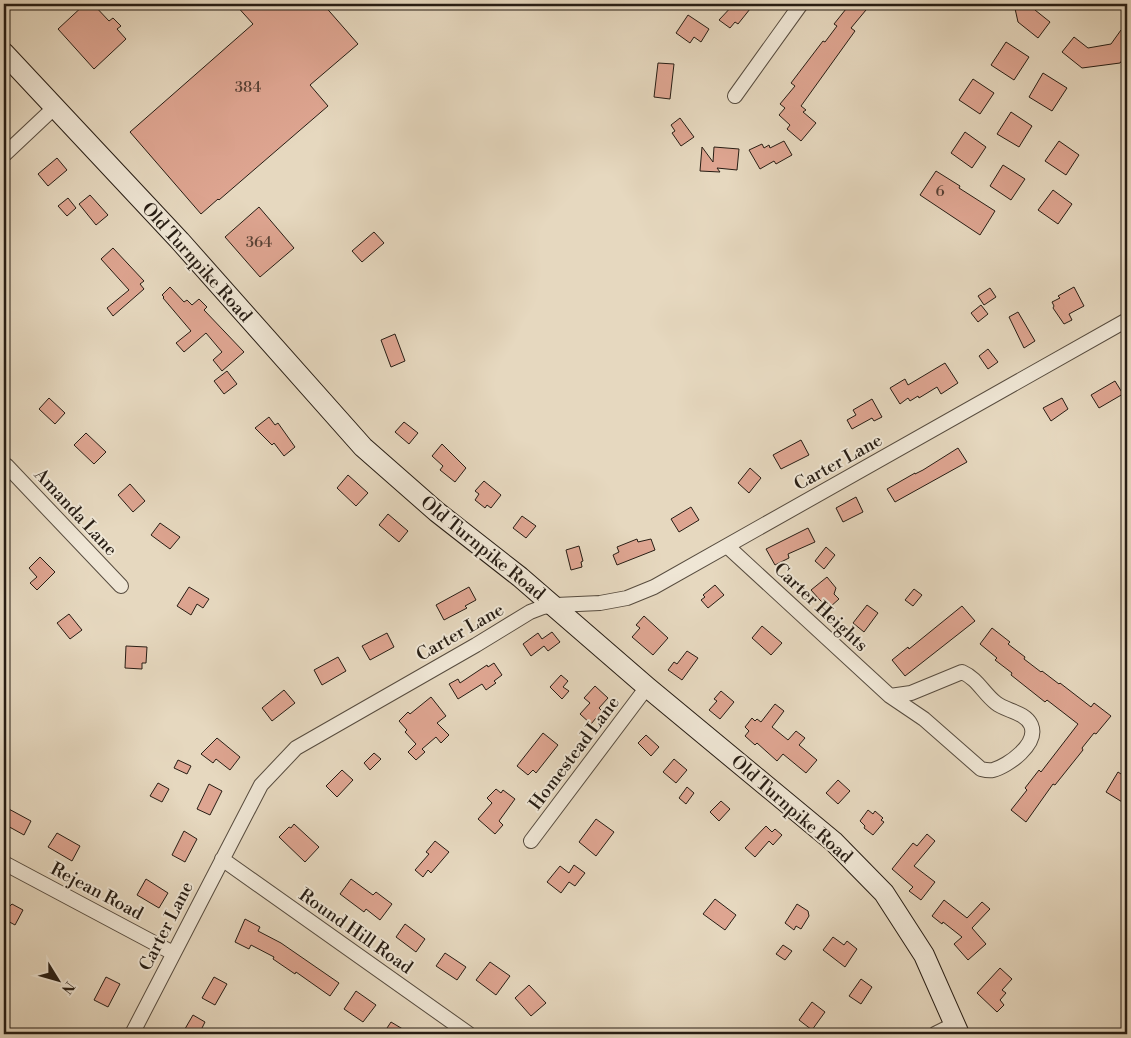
<svg xmlns="http://www.w3.org/2000/svg" width="1131" height="1038" viewBox="0 0 1131 1038" font-family="'Libre Bodoni',serif">
<rect width="100%" height="100%" fill="#e6d8bf"/>
<filter id="stains"><feTurbulence type="fractalNoise" baseFrequency=".004" numOctaves="4"/><feColorMatrix values="0 0 0 0 .2 0 0 0 0 .09 0 0 0 0 .02 0 0 0 .5 -.17"/></filter>
<radialGradient id="worn" r=".72"><stop offset=".6" stop-color="#630" stop-opacity="0"/><stop offset="1" stop-color="#630" stop-opacity=".3"/></radialGradient>
<path fill="#dea591" stroke="#271d14" d="M85 4H93L109 21 113 18 121 26 117 29 126 39 94 69 58 29Z
M235 4H323L358 44 310 85 328 106 219 200 218 199 201 214 130 132 253 24Z
M734 4H754L738 24 735 22 730 28 719 20Z
M850 4H871L851 28 855 31 801 106 806 110 803 112 816 123 801 141 787 129 790 125 779 115 785 108 780 104 795 86 791 83 823 41 825 42 837 26 834 24Z
M1014 4H1034L1035 10 1050 22 1038 38 1018 22Z
M688 15 709 29 701 42 694 37 690 43 676 33Z
M1121 30 1127 35V54L1120 63 1082 68 1062 52 1074 37 1088 48 1111 44Z
M1006 42 1029 57 1014 80 991 65Z
M658 63 674 64 670 99 654 97Z
M1043 73 1067 88 1052 111 1029 97Z
M973 79 994 93 980 114 959 100Z
M1011 112 1032 126 1019 147 997 134Z
M680 118 694 137 681 146 672 133 675 131 671 125Z
M965 132 986 147 972 168 951 153Z
M784 141 792 155 776 164 774 161 760 169 749 150 762 144 764 148 769 145 770 148Z
M1059 141 1079 155 1066 175 1045 161Z
M702 147 713 162 714 147 739 149 737 170 717 168 720 172 700 171Z
M57 158 67 170 48 186 38 174Z
M1003 165 1025 179 1011 200 990 186Z
M936 171 960 186 959 188 995 211 980 235 920 195Z
M1053 190 1072 204 1058 224 1038 210Z
M90 195 108 215 96 225 79 204Z
M68 198 76 208 67 216 58 206Z
M259 207 294 248 260 277 225 237Z
M374 232 384 243 362 262 352 251Z
M113 248 144 281 140 284 144 289 113 316 107 308 129 290 101 259Z
M170 287 184 302 187 300 192 305 199 299 207 307 204 310 244 352 222 371 213 360 222 352 206 333 184 352 176 343 191 331 163 298 164 297 162 295Z
M1074 287 1084 306 1069 314 1072 320 1064 324 1053 308 1054 306 1052 302 1060 298 1058 296Z
M990 288 996 297 984 305 978 296Z
M981 305 988 314 978 322 971 313Z
M1018 312 1035 341 1024 348 1009 317Z
M395 334 405 361 391 367 381 340Z
M988 349 998 362 988 369 979 356Z
M945 363 958 383 941 394 937 387 919 398 918 396 910 401 908 398 900 404 890 388 905 379 908 385Z
M227 371 237 384 224 394 214 381Z
M1115 381 1123 394 1099 408 1091 395Z
M49 398 65 413 55 424 39 409Z
M1062 398 1068 409 1051 421 1043 408Z
M872 399 882 417 874 421 872 418 852 429 847 420 856 415 853 410Z
M269 417 275 425 278 423 295 447 284 456 274 443 272 445 255 428Z
M404 422 418 433 409 444 395 432Z
M86 433 106 452 94 464 74 445Z
M801 440 809 455 781 469 773 455Z
M442 444 466 468 455 482 440 470 443 466 432 456Z
M958 448 967 462 895 502 887 489 915 473V474L923 470Z
M750 468 761 478 749 493 738 483Z
M348 475 368 493 356 506 337 488Z
M484 481 501 495 491 508 487 505 485 508 475 500 479 494 475 491Z
M130 484 145 501 133 512 118 495Z
M856 497 863 512 843 522 836 508Z
M691 507 699 520 679 532 671 519Z
M388 514 408 531 399 542 379 525Z
M522 516 536 526 526 538 513 528Z
M160 523 180 537 170 549 151 535Z
M808 528 815 542 788 554 789 558 775 565 766 549Z
M637 539 638 542 651 539 655 550 617 565 613 555 619 552 617 547Z
M579 546 583 561 581 562 582 567 571 570 566 550Z
M826 547 835 555 824 569 815 561Z
M40 557 55 572 37 590 30 583 37 577 29 568Z
M827 577 836 588 834 594 839 599 830 607 825 601 823 603 819 599 811 590Z
M715 585 724 595 708 608 701 600 705 597 703 595Z
M189 587 209 599 203 608 197 604 191 615 177 606Z
M469 587 476 600 465 606 467 608 444 620 436 605Z
M914 589 922 595 913 606 905 600Z
M867 605 878 613 864 632 853 623Z
M962 606 975 621 905 676 892 660 908 647 909 649Z
M69 614 82 630 70 639 57 623Z
M644 616 668 638 653 655 632 637 640 628 636 625Z
M762 626 782 643 771 655 752 638Z
M992 628 1010 642 1008 644 1025 657 1024 659 1041 672 1042 671 1059 684 1060 683 1091 707 1094 703 1111 716 1096 734 1094 733 1082 748 1083 750 1055 785 1053 784 1026 822 1011 810 1027 790 1025 788 1039 770 1041 772 1078 724 1047 700 1045 702 1011 675 1012 673 995 660 997 658 980 644Z
M552 632 560 642 548 651 544 646 531 656 523 644 538 633 542 639Z
M387 633 394 647 370 660 362 646Z
M126 646 147 647 146 663H142V669L125 668Z
M687 651 698 658 682 680 668 670 674 662 677 664Z
M338 657 346 671 322 685 314 670Z
M494 663 502 675 494 681 496 683 486 690 482 684 458 699 449 684 458 679 460 683 487 665 488 667Z
M561 675 568 681 563 687 569 691 562 699 550 687Z
M595 686 608 698 599 708 602 711 591 724 580 714 590 703 584 698Z
M284 690 295 703 272 721 262 708Z
M721 691 734 702 720 719 709 710 717 701 714 699Z
M431 697 446 716 437 723 449 735 441 743 436 737 422 749 425 752 416 760 408 752 416 744 405 732 407 730 399 721 408 712 410 714Z
M775 704 784 711 772 727 788 740 796 731 805 738 799 745 817 760 806 773 783 754 777 761 757 743 755 745 745 736 749 731 745 727 752 718 755 721 757 719 761 722Z
M543 733 558 745 536 773 533 770 528 775 517 766Z
M646 735 659 747 651 756 638 743Z
M217 738 240 757 230 770 216 759 213 763 201 754Z
M374 753 381 759 370 770 364 763Z
M674 759 687 770 676 783 663 772Z
M178 760 191 766 187 774 174 768Z
M342 770 353 780 337 797 326 786Z
M1118 772 1127 778V805L1106 792Z
M838 780 850 791 838 804 826 793Z
M158 783 169 789 162 802 150 796Z
M209 784 222 791 210 815 197 809Z
M687 787 694 793 686 804 679 798Z
M496 789 501 793 503 790 515 799 499 821 503 825 495 834 478 819 492 803 487 798Z
M721 801 730 809 719 821 710 812Z
M7 808 31 821 24 835 4 824V814Z
M868 810 873 814 875 811 883 818 881 820 884 822 873 835 864 828 865 826 860 821Z
M596 819 614 832 596 856 579 842Z
M294 824 319 847 305 862 279 837 289 827 291 828Z
M766 826 772 832 775 829 782 835 773 845 769 841 755 857 745 848Z
M184 831 197 839 185 862 172 855Z
M57 833 80 846 72 861 48 847Z
M927 834 935 841 914 866 935 882 921 900 909 891 913 887 892 869 913 843 917 846Z
M435 841 449 852 431 873 428 870 423 877 415 870 429 854 426 852Z
M574 865 585 873 575 886 569 882 561 893 547 882 560 866 569 873Z
M146 879 168 893 159 908 137 895Z
M351 879 373 895 376 892 392 904 380 920 366 909 364 912 340 894Z
M715 899 736 915 725 930 703 914Z
M944 900 967 918 982 902 990 909 972 928 986 944 968 960 954 944 962 937 943 922 942 924 932 916Z
M4 903 10 906 12 904 23 910 15 925 4 919Z
M797 904 808 911 809 916 801 929 796 926 794 930 785 923Z
M245 919 260 927 258 931 281 943 339 983 330 996 296 972 295 974 273 959 274 957 251 945 249 949 235 942Z
M405 924 425 939 416 952 396 937Z
M833 937 844 945 847 941 857 949 845 967 823 950Z
M783 945 792 951 785 960 776 954Z
M445 953 466 967 457 980 436 966Z
M490 962 510 976 496 995 476 980Z
M1000 968 1012 979 1002 990 1006 993 1000 1000 1004 1005 997 1012 977 993Z
M106 977 120 984 108 1007 94 1000Z
M214 977 227 984 215 1005 202 998Z
M861 979 872 987 861 1004 849 996Z
M529 985 546 1003 531 1016 515 998Z
M356 991 376 1005 363 1022 344 1009Z
M812 1002 825 1012 812 1030 799 1020Z
M193 1015 205 1022 199 1034H182Z
M391 1022 411 1034H383Z"/>
<g fill="none" stroke-linecap="round" stroke-linejoin="round">
<defs>
<path id="minor" d="M735 96 801 4
M4 155 55 107
M4 464 7 466 121 586
M727 546 890 696 924 719 981 769C985 770 989 771 993 770 1008 766 1039 744 1031 725 1025 712 1006 711 996 703 983 693 978 679 962 672L911 693 890 696
M531 841 647 687
M222 859 469 1034
M4 863 173 953
M132 1034 261 785 296 748 476 645 530 612 543 607 556 605 600 603 627 598 654 587 1127 320
M935 1034 955 1024"/>
<path id="secondary" d="M4 53 180 241 363 447 437 512 520 577 647 687 834 842 884 893 924 955 959 1034"/>
</defs>
<use href="#minor" stroke="#574c3f" stroke-width="16"/>
<use href="#secondary" stroke="#271d14" stroke-width="22"/>
<use href="#minor" stroke="#efe6d5" stroke-width="14"/>
<use href="#secondary" stroke="#efe6d5" stroke-width="20"/>
</g>
<g text-anchor="middle" stroke-width="4" stroke-linejoin="round" paint-order="stroke">
<g font-size="15" fill="#553f33">
<text x="248" y="92">384</text>
<text x="940" y="196">6</text>
<text x="259" y="247">364</text>
</g>
<g font-size="18" fill="#271d14" stroke="#efe6d5">
<text transform="translate(197 262) rotate(48)" y="6">Old Turnpike Road</text>
<text transform="translate(838 462) rotate(-29)" y="6">Carter Lane</text>
<text transform="translate(76 512) rotate(47)" y="6">Amanda Lane</text>
<text transform="translate(483 548) rotate(39)" y="6">Old Turnpike Road</text>
<text transform="translate(821 607) rotate(43)" y="6">Carter Heights</text>
<text transform="translate(460 632) rotate(-30)" y="6">Carter Lane</text>
<text transform="translate(574 753) rotate(-53)" y="6">Homestead Lane</text>
<text transform="translate(792 809) rotate(41)" y="6">Old Turnpike Road</text>
<text transform="translate(97 891) rotate(28)" y="6">Rejean Road</text>
<text transform="translate(166 926) rotate(-63)" y="6">Carter Lane</text>
<text transform="translate(356 931) rotate(35)" y="6">Round Hill Road</text>
</g>
</g>
<rect width="1131" height="1038" fill="none" stroke="#e6d8bf" stroke-width="20"/>
<rect x="5" y="5" width="1121" height="1028" fill="none" stroke="#271d14" stroke-width="2.5"/>
<rect x="10" y="10" width="1111" height="1018" fill="none" stroke="#271d14"/>
<g transform="translate(58 980) rotate(127)" stroke="#efe6d5" stroke-width="4" paint-order="stroke">
<path d="M0-4L9 19L0 12L-9 19Z" fill="#271d14"/>
<text y="-8" font-size="14" font-weight="bold" text-anchor="middle" fill="#271d14">N</text>
</g>
<rect width="100%" height="100%" filter="url(#stains)"/>
<rect width="100%" height="100%" fill="url(#worn)"/>
</svg>
